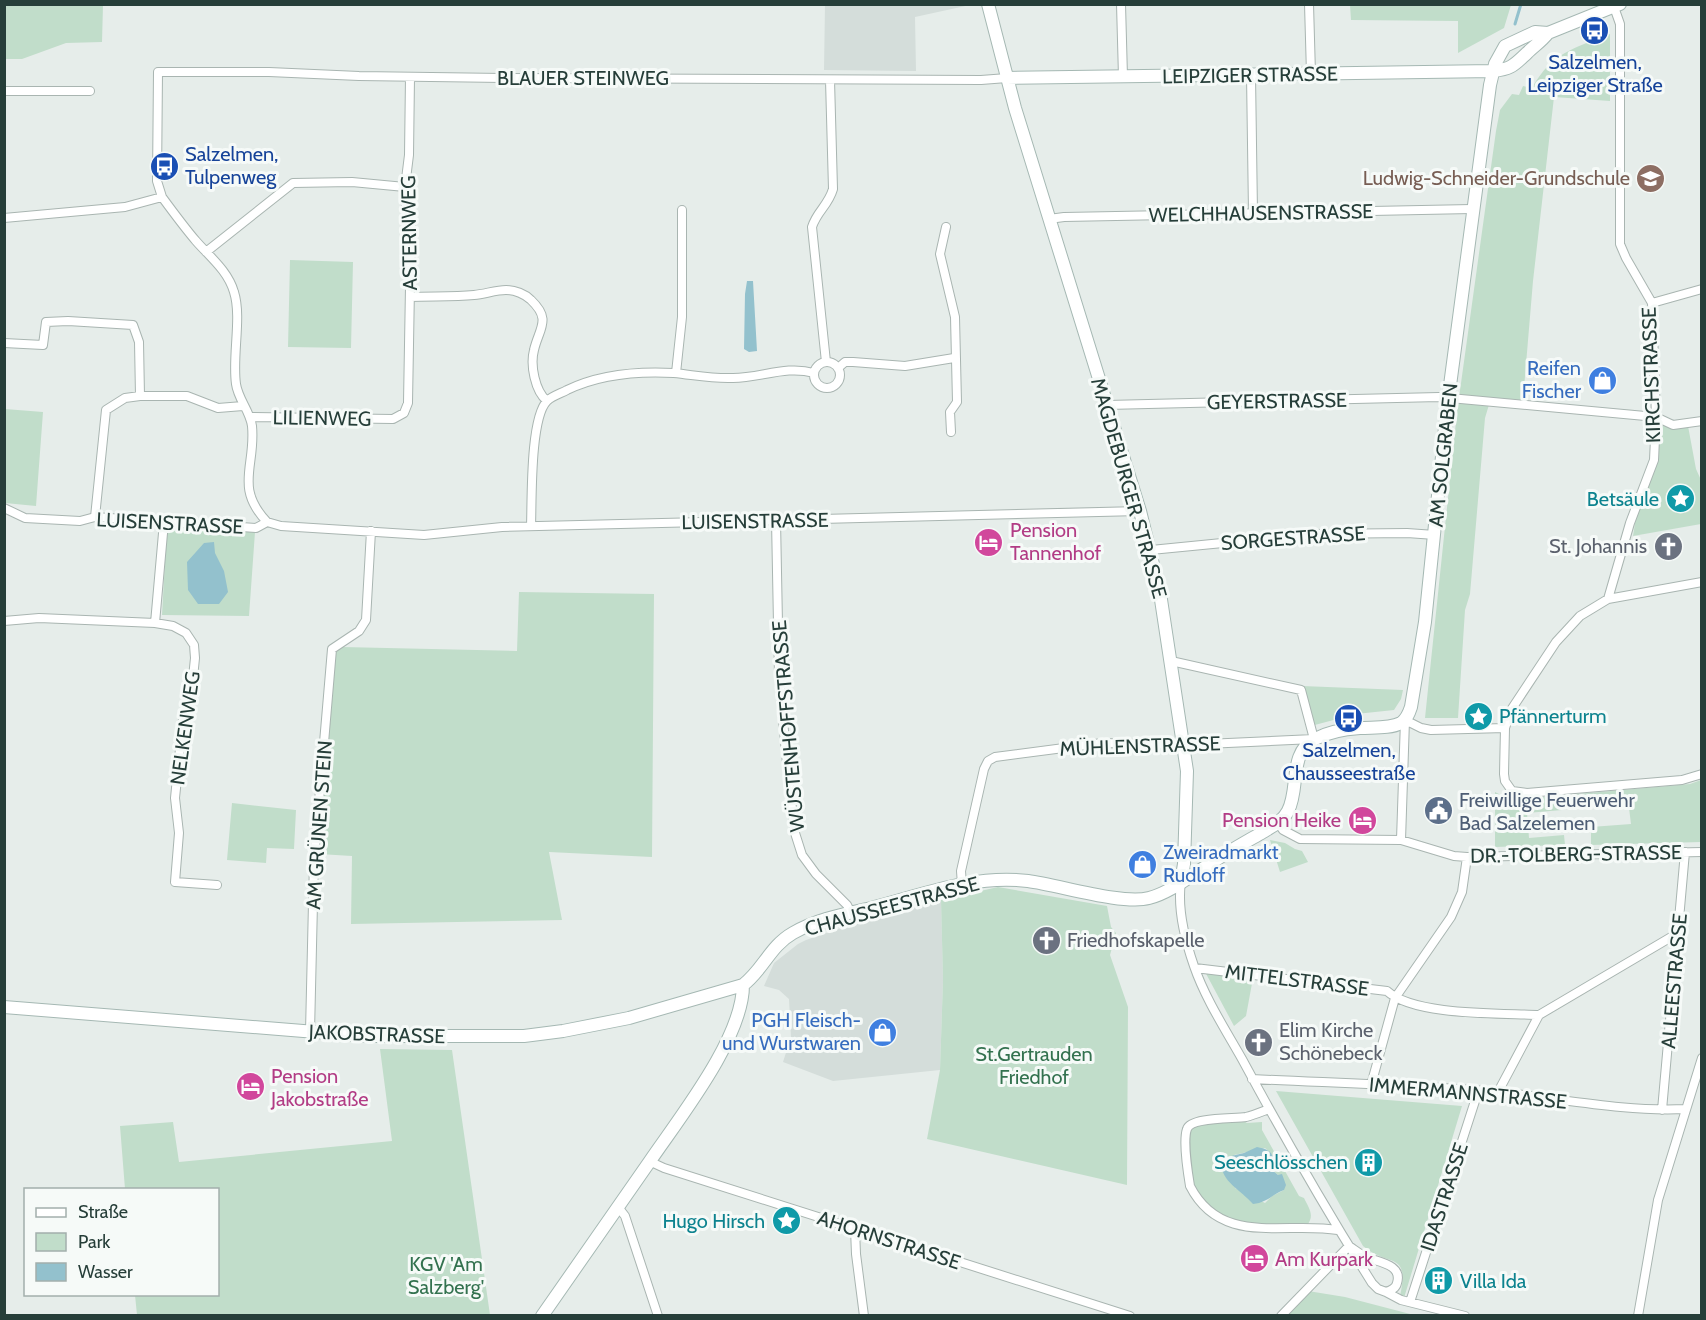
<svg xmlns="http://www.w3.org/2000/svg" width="1706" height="1320" viewBox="0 0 1706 1320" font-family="Cabin,sans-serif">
<rect width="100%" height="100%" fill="#e6edea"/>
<path fill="#d4ddda" d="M825 5V4L970 5 915 17 916 71 824 70Z
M941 900 943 980 940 1070 833 1081 783 1062 791 1037 789 999 779 990 764 986 774 963 798 944 806 940 873 917Z"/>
<path fill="#c1ddca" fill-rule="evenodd" d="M4 5H103L102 42 66 43 22 59H5Z
M1350 5V4L1511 5 1504 28 1458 53V21L1351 20Z
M1610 34V101L1554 97 1533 281 1523 400 1491 398 1485 418 1470 594 1465 610 1458 718H1425L1457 412 1496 131 1500 110 1512 94 1519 95 1523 86 1532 88C1552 52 1575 48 1610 34Z
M290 260 353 262 351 348 288 347Z
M5 409 43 412 36 506 5 503Z
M1661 424 1688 426 1696 469 1701 480V524L1633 536 1637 511 1657 458Z
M167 525 255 532 249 616 162 615Z
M519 592 654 594 652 857 549 852 562 920 351 924 352 856 319 854 336 652 342 647 517 651Z
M1302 686 1403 690 1401 699 1394 710 1356 714 1311 726Z
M1701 780V842L1591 845V827L1631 824 1628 800 1562 806V810L1527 813 1529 838 1564 835 1565 845 1495 847V792L1505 797 1522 799 1690 784Z
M232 803 296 810 294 849 267 848 266 863 227 860Z
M1270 840 1285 843 1295 849 1302 851 1308 862 1280 872Z
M998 887 1107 906 1111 927 1116 933 1110 955 1128 1007 1127 1185 927 1139 940 1070 943 980 941 900Z
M1203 968 1253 978 1246 1016 1234 1026Z
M380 1049 452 1050 490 1315H137L135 1295 218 1294V1190L125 1189 120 1126 173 1122 179 1162 392 1141Z
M1276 1091 1462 1106 1404 1298 1400 1296C1410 1250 1389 1268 1363 1246Z
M1242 1120 1247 1123 1262 1122V1130L1299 1196 1304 1198C1309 1208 1315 1216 1307 1225 1271 1225 1228 1231 1203 1199 1200 1195 1194 1190 1193 1184 1188 1168 1189 1146 1190 1129L1198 1124ZM1265 1148C1277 1159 1273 1158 1272 1170L1278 1175 1284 1190 1272 1196 1265 1203 1235 1188 1234 1155Z
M1308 1291 1345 1297 1414 1315 1282 1316Z"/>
<path fill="#93c1cd" d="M747 281H753L757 351 749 352 744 349 745 294Z
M214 542 215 553 224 571 228 592 219 604H198L188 590 187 562 204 543Z
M1257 1147C1273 1150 1275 1155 1272 1170L1278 1175 1282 1174 1286 1185 1284 1190C1271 1195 1268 1202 1253 1204 1241 1190 1221 1182 1221 1162L1227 1157 1244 1153Z"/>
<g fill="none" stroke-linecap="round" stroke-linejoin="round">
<path stroke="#93c1cd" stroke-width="3" d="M1515 24 1521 4"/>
<defs>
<path id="street" d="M1121 4 1123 77
M1309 4 1311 74
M1251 75 1253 213
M4 91H90
M4 218 125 207 162 197
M1049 219 1064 217 1472 209
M946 227 940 254 955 317 957 402 950 412 951 432
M206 252 293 183 352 182 405 187
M410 297C431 296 453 297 474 295 485 294 496 290 506 290 515 290 525 294 531 300 552 320 539 328 534 350 530 365 535 391 547 401
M1652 303 1702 289
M4 343 43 345 46 322 68 321 133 325 139 342 140 396 125 398 106 410 95 517
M826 362 812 227C817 211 828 206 833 189L830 80
M814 375a13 13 0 1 1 26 0a13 13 0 1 1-26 0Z
M838 368 845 362H853L905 366 954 358
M676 373 682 317V210
M140 396H187L218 408 243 406
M1107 405 1439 397 1656 417 1673 425 1702 421
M250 417 393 419 404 413 408 403 411 229 405 201V187L409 155 410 77
M4 508 25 518 80 521 95 517 256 528 267 522 281 526 424 535 502 527 1140 511
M776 520 779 676 788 775 795 833 802 855 816 874 847 905 851 913
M164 522 155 623 173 626 186 633 194 645 195 658 191 697 183 719 175 798 179 833 175 882 217 885
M267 522C234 487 256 466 252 426 250 411 238 399 236 384 232 356 242 317 234 292 228 271 210 257 196 241 184 227 173 212 162 197L157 181 158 72H269L359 76 503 78 981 80 1007 78
M531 526C532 500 530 418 547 401 552 396 562 393 567 390 600 374 638 371 674 373 694 375 713 379 733 378 761 378 786 365 814 373
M1151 550 1314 534 1407 533 1435 535
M1702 582 1608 599 1580 616 1556 642 1511 710 1505 728 1504 774 1505 781 1512 791 1527 793 1682 780 1702 774
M1608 599 1630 523 1654 460 1656 417 1652 303 1626 258 1620 244V24L1614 7
M4 621 39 618 155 623
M1278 823 1283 830 1300 839 1401 840 1454 856 1467 857 1702 852
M1401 840 1405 720 1421 728 1431 730 1505 728
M1181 882C1177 909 1185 940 1194 966 1205 998 1225 1029 1242 1059 1283 1135 1326 1210 1372 1283L1378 1289 1386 1292C1392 1290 1396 1288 1397 1283 1403 1264 1377 1262 1366 1257 1360 1254 1355 1250 1349 1246
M962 885 961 871 984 769 988 761 995 757 1102 743 1184 745 1314 739 1301 690 1171 661
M1195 968 1387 991C1414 1016 1501 1013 1539 1015
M310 1032 314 860 332 649 359 631 366 620 371 531
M1252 1079C1334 1083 1417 1085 1498 1092 1560 1098 1622 1112 1685 1109
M1371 1085 1395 998 1451 917 1462 892 1467 857
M1498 1092 1539 1015 1678 933
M1269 1109C1261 1112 1254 1115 1246 1117 1234 1119 1191 1117 1187 1129 1183 1140 1188 1174 1190 1186 1221 1247 1285 1221 1338 1230
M1662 1110 1685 852
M649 1161 664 1168 1130 1316
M618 1207 625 1216 658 1316
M855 1229 856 1254 864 1316
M1386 1292 1401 1300 1465 1316
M1410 1302 1475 1101 1480 1092
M1281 1316 1349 1246
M1638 1316 1658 1200 1702 1058"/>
<path id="secondary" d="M988 4 1015 108 1140 511 1160 593 1187 771 1184 864 1181 882
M1007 78 1493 71C1512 69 1514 65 1527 53 1534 46 1542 41 1548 33
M4 1007 365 1036H524L563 1031 629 1018 743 985C763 970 770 946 793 933 817 919 845 914 871 908 921 895 975 874 1028 881 1059 885 1122 905 1149 898 1169 893 1187 878 1205 867 1224 854 1244 843 1263 832 1273 826 1283 821 1288 811 1300 788 1288 753 1315 739 1328 732 1345 729 1360 728 1372 727 1390 729 1401 723 1407 719 1409 713 1411 707L1425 622 1447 408 1490 85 1495 64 1505 46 1535 32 1548 33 1620 4
M542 1316C578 1264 614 1213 650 1161 680 1117 743 1038 743 985"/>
</defs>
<use href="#street" stroke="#a9b5b1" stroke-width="10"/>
<use href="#secondary" stroke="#a5b8b3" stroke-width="14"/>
<use href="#street" stroke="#fff" stroke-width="8"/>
<use href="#secondary" stroke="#fff" stroke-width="12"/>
</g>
<defs>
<symbol id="bus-disc" viewBox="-11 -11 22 22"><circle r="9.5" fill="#1a4fb4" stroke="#f6faf8"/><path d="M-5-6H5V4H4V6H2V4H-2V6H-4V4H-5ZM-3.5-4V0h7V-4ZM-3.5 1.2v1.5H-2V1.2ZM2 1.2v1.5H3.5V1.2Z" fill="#fff"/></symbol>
<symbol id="school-disc" viewBox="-11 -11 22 22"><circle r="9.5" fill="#8d6e63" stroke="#f6faf8"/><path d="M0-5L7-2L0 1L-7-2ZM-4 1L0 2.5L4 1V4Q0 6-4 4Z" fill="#fff"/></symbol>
<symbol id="shop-disc" viewBox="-11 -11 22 22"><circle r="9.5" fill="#3f7fe0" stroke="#f6faf8"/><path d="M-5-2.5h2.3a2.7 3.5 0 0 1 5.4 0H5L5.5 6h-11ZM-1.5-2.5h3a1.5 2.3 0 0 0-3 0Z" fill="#fff"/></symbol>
<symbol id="sight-disc" viewBox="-11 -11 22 22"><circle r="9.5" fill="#0f9aa8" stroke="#f6faf8"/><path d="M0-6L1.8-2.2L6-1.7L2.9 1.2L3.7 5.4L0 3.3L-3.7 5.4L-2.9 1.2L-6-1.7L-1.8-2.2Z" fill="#fff"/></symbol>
<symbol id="hotel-disc" viewBox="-11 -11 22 22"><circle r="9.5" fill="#d1479c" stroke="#f6faf8"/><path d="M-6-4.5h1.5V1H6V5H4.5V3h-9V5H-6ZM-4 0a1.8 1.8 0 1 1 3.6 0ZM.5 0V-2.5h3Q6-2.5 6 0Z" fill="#fff"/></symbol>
<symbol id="church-disc" viewBox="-11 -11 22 22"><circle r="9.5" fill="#6b7280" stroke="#f6faf8"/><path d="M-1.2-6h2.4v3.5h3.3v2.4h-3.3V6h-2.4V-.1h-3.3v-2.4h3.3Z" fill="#fff"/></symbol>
<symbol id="civic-disc" viewBox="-11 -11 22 22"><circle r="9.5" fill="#5c6f8a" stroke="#f6faf8"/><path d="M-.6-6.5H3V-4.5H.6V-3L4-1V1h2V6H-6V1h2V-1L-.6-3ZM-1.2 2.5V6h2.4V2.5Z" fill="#fff"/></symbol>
<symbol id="building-disc" viewBox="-11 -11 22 22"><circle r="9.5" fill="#0f9aa8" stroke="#f6faf8"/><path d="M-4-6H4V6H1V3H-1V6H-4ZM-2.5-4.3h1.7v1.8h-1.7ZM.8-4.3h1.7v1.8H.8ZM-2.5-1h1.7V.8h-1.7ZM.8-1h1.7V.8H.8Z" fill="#fff"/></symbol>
</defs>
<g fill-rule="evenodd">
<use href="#bus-disc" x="1578" y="14" width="33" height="33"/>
<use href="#bus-disc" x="148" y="150" width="33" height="33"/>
<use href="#school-disc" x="1634" y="162" width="33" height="33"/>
<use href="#shop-disc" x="1586" y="364" width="33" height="33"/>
<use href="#sight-disc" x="1664" y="482" width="33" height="33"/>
<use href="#hotel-disc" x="972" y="526" width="33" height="33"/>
<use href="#church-disc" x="1652" y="530" width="33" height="33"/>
<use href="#sight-disc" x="1462" y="700" width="33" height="33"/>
<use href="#bus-disc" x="1332" y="702" width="33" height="33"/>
<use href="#civic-disc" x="1422" y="794" width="33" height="33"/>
<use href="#hotel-disc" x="1346" y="804" width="33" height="33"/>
<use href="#shop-disc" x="1126" y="848" width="33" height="33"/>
<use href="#church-disc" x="1030" y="924" width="33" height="33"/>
<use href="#shop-disc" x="866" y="1016" width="33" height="33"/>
<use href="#church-disc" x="1242" y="1026" width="33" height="33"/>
<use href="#hotel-disc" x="234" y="1070" width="33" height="33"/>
<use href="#building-disc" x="1352" y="1146" width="33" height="33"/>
<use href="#sight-disc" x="770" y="1204" width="33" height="33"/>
<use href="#hotel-disc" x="1238" y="1242" width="33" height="33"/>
<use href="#building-disc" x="1422" y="1264" width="33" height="33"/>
</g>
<g text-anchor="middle" stroke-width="6" stroke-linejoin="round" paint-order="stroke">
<g font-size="20" fill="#164399" stroke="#f6faf8">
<text x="1595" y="69">Salzelmen,<tspan x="1595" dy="23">Leipziger Straße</tspan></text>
<text x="185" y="161" text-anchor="start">Salzelmen,<tspan x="185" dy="23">Tulpenweg</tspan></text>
<text x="1349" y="757">Salzelmen,<tspan x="1349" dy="23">Chausseestraße</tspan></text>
</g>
<g font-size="20" fill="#263e39" stroke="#f6faf8">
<text transform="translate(1250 75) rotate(-1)" y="7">LEIPZIGER STRASSE</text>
<text x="583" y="85">BLAUER STEINWEG</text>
<text transform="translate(1261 213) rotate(-1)" y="7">WELCHHAUSENSTRASSE</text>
<text transform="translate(409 233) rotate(-91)" y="7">ASTERNWEG</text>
<text transform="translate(1651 375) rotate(-92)" y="7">KIRCHSTRASSE</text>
<text transform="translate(1277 401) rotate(-1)" y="7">GEYERSTRASSE</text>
<text transform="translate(322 418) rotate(1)" y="7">LILIENWEG</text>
<text transform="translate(1443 455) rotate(-84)" y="7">AM SOLGRABEN</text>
<text transform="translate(1129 488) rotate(74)" y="7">MAGDEBURGER STRASSE</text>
<text transform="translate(755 521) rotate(-1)" y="7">LUISENSTRASSE</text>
<text transform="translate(170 523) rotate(3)" y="7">LUISENSTRASSE</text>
<text transform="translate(1293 538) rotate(-4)" y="7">SORGESTRASSE</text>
<text transform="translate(788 726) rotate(-95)" y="7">WÜSTENHOFFSTRASSE</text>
<text transform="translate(185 728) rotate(-82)" y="7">NELKENWEG</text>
<text transform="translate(1140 746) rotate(-2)" y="7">MÜHLENSTRASSE</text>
<text transform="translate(319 825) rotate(-86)" y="7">AM GRÜNEN STEIN</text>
<text transform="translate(1576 854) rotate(-1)" y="7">DR.-TOLBERG-STRASSE</text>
<text transform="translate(892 906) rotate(-15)" y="7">CHAUSSEESTRASSE</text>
<text transform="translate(1297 980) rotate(7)" y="7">MITTELSTRASSE</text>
<text transform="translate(1674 981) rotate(-85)" y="7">ALLEESTRASSE</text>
<text transform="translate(377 1034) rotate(2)" y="7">JAKOBSTRASSE</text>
<text transform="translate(1468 1093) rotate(5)" y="7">IMMERMANNSTRASSE</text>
<text transform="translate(1444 1197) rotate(-72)" y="7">IDASTRASSE</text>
<text transform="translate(889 1240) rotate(18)" y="7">AHORNSTRASSE</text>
</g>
<g font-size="20" fill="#785e54" stroke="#f6faf8" text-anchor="end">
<text x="1630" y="185">Ludwig-Schneider-Grundschule</text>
</g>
<g font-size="20" fill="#366cbe" stroke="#f6faf8" text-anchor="end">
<text x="1581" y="375">Reifen<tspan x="1581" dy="23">Fischer</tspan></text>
<text x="1163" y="859" text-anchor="start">Zweiradmarkt<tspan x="1163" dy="23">Rudloff</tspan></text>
<text x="861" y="1027">PGH Fleisch-<tspan x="861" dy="23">und Wurstwaren</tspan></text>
</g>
<g font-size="20" fill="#0d838f" stroke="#f6faf8" text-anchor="end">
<text x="1659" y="506">Betsäule</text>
<text x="1499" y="723" text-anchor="start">Pfännerturm</text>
<text x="1348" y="1169">Seeschlösschen</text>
<text x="765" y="1228">Hugo Hirsch</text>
<text x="1460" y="1288" text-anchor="start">Villa Ida</text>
</g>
<g font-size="20" fill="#b23c85" stroke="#f6faf8" text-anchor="start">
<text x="1010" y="537">Pension<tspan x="1010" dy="23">Tannenhof</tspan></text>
<text x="1341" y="827" text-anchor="end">Pension Heike</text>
<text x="271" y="1083">Pension<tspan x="271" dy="23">Jakobstraße</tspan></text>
<text x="1275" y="1266">Am Kurpark</text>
</g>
<g font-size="20" fill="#5b616d" stroke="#f6faf8" text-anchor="start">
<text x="1647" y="553" text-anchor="end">St. Johannis</text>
<text x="1067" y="947">Friedhofskapelle</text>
<text x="1279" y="1037">Elim Kirche<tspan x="1279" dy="23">Schönebeck</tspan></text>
</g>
<g font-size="20" fill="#4e5e75" stroke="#f6faf8" text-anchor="start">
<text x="1459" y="807">Freiwillige Feuerwehr<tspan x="1459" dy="23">Bad Salzelemen</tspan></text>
</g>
<g font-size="20" fill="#33724f" stroke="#f6faf8">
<text x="1034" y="1061">St.Gertrauden<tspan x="1034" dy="23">Friedhof</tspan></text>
<text x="446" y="1271">KGV 'Am<tspan x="446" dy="23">Salzberg'</tspan></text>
</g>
</g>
<rect width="1706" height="1320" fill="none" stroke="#263e39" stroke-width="12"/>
<rect x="24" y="1188" width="195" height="108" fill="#f6faf8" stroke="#a3afac" stroke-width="1.5"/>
<rect x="36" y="1208" width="30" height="9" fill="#ffffff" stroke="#a3afac" stroke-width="1.5"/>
<text x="78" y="1218" font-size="18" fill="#263e39">Straße</text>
<rect x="36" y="1233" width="30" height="18" fill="#c1ddca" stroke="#a3afac" stroke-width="1.5"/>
<text x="78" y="1248" font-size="18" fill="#263e39">Park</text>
<rect x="36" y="1263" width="30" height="18" fill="#93c1cd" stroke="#a3afac" stroke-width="1.5"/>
<text x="78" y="1278" font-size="18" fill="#263e39">Wasser</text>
</svg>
